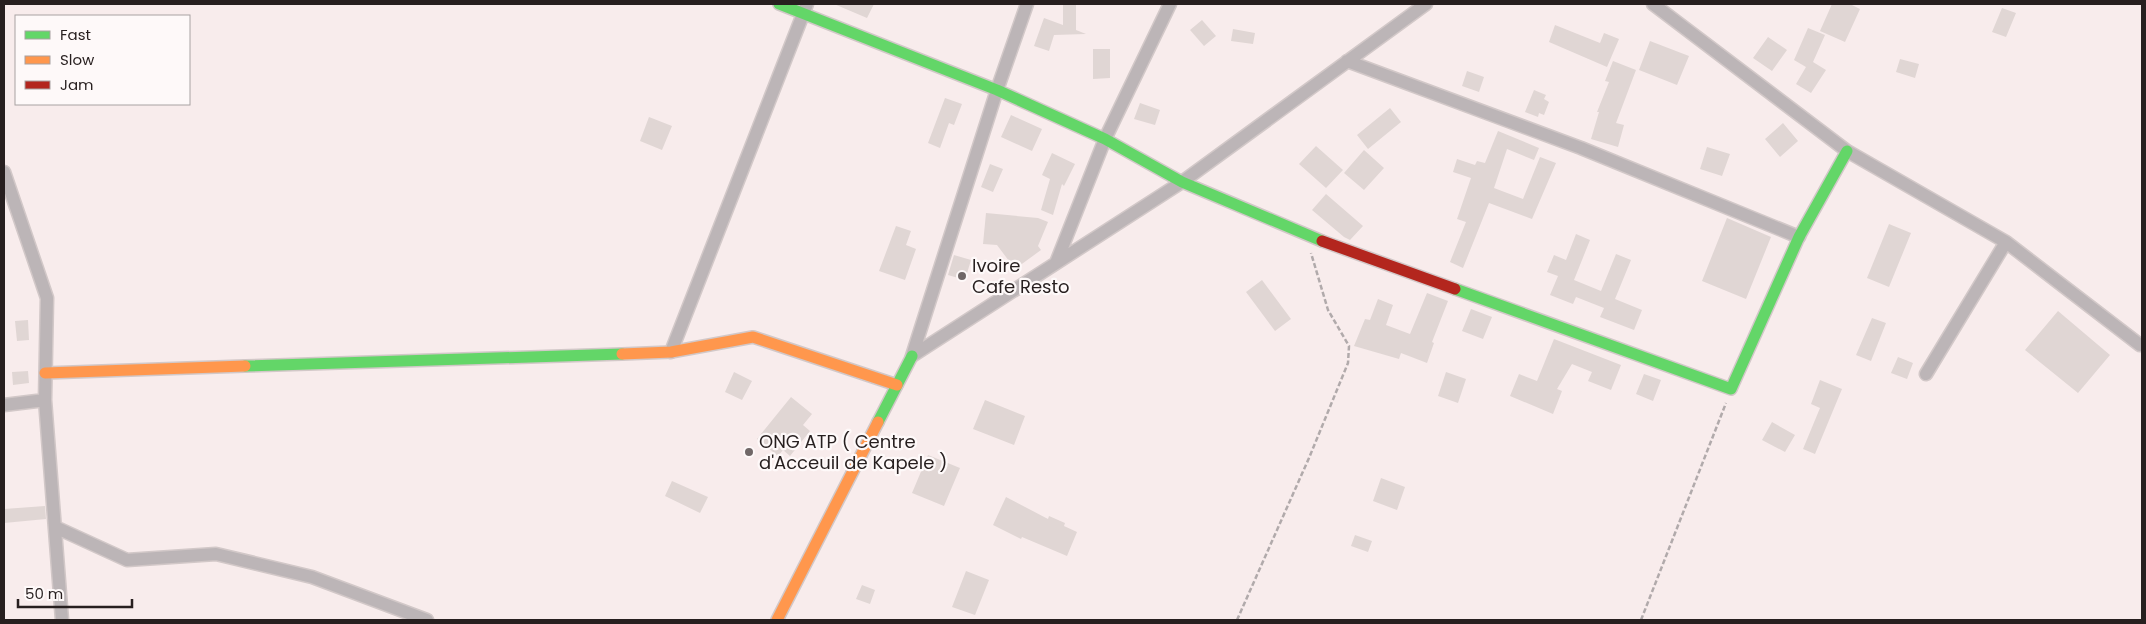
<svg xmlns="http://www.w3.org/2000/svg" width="2146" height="624" viewBox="0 0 2146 624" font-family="Poppins,sans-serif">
<rect width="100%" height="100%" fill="#f8ecec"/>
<path fill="#e0d6d4" d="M834 4H874L867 18Z
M1063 4H1076V30L1086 34 1054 35 1049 51 1034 46 1044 18 1063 25Z
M1832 4H1850L1860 9 1845 42 1820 31Z
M2002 8 2016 13 2006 37 1992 32Z
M1202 20 1216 36 1204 46 1190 30Z
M1555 25 1600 43 1604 33 1619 39 1607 67 1549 42Z
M1808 28 1825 35 1813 62 1826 70 1811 93 1796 84 1806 67 1794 60Z
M1233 29 1255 33 1253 44 1231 41Z
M1768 37 1787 50 1772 71 1753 58Z
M1650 41 1689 56 1677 85 1639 70Z
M1093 49H1110V78L1093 79Z
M1900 59 1919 64 1915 78 1896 72Z
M1613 61 1636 70 1616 123 1624 125 1618 147 1591 139 1599 112H1597L1609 82 1605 81Z
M1467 71 1484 77 1479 92 1462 86Z
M1534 90 1546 95 1544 99 1549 102 1544 115 1539 113 1538 117 1525 112Z
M945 98 962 104 954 125 949 123 940 148 928 143Z
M1140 103 1160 110 1155 125 1134 119Z
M1390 108 1401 122 1368 149 1357 135Z
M1011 115 1042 129 1032 151 1001 137Z
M649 117 672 126 662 150 640 141Z
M1783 123 1798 141 1780 157 1765 139Z
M1498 131 1539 148 1534 160 1507 149 1494 188 1523 199 1540 157 1556 163 1532 219 1489 203 1463 268 1450 262 1466 222 1457 219 1471 178 1453 172 1457 159 1475 165 1477 161 1485 163Z
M1316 146 1343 170 1326 188 1299 164Z
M1707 147 1730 154 1722 176 1700 169Z
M1364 150 1384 168 1364 190 1344 173Z
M1052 153 1075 164 1064 186 1062 184 1053 215 1041 210 1050 179 1042 175Z
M990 164 1003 169 993 192 981 187Z
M1326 194 1363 226 1350 240 1344 237 1312 210Z
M986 213 1038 218 1048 222 1038 246 1041 250 1015 269 997 245 983 244Z
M1727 218 1771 237 1746 299 1702 281Z
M1889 224 1911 233 1889 287 1867 278Z
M896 226 911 231 906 245 916 249 905 280 879 271Z
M1576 234 1590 240 1574 280 1601 291 1616 254 1631 260 1615 299 1642 310 1634 330 1600 317 1604 308 1576 297 1573 304 1550 295 1558 276 1547 272 1554 255 1566 260Z
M954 255 971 260 965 280 948 275Z
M1262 280 1291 319 1275 331 1246 292Z
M1427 293 1448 301 1432 342 1434 343 1427 363 1401 353 1399 359 1354 346 1365 319 1370 320 1378 299 1393 305 1386 325 1410 334Z
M1471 309 1492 317 1483 339 1462 331Z
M2058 311 2110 355 2078 393 2025 350Z
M1872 318 1886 323 1871 361 1856 355Z
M28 320 29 340 17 341 15 321Z
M1554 339 1621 365 1611 390 1588 381 1592 372 1572 364 1557 389 1562 391 1553 414 1510 396 1519 374 1537 381Z
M1898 357 1913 363 1907 379 1891 373Z
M28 371 29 383 13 385 12 372Z
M734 372 752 381 742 400 725 392Z
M1446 372 1466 379 1458 403 1438 396Z
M1644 374 1661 380 1653 401 1636 394Z
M1820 380 1842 389 1815 454 1803 449 1820 408 1811 404Z
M791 397 812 414 803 425 810 431 790 456 783 450 778 456 757 439Z
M985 400 1025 416 1014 445 973 429Z
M1772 422 1795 435 1785 452 1762 440Z
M928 455 960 468 944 506 912 493Z
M1381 478 1405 487 1397 510 1373 501Z
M672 481 708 497 700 513 665 496Z
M1006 497 1048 519 1049 516 1065 523 1064 526 1077 532 1067 556 1022 537 1021 539 993 525Z
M45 506 46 519 4 523V509Z
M1355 535 1372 541 1368 552 1351 546Z
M966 571 989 580 975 615 952 607Z
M862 585 875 590 870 604 856 599Z"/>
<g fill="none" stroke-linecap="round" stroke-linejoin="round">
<defs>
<path id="street" d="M1653 4 1847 151 2006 242 2140 345
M1347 61 1581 148 1799 237
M4 172 47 298 45 400 62 620
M1056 263 1105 139 1170 4
M671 352 807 4
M912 356 1182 182 1426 4
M912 356 997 90 1027 4
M1926 374 2006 242
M4 405 45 400
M55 527 127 560 216 554 312 577 427 620"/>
<path id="fast" d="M779 4 997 90 1105 139 1182 182 1322 241
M1455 289 1731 389 1799 237 1847 151
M245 366 622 354
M878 422 912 356"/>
<path id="slow" d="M622 354 671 352 753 337 897 385
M45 373 245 366
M777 620 878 422"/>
<path id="jam" d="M1322 241 1455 289"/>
</defs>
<use href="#street" stroke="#d2c8c8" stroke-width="15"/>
<use href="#fast" stroke="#d2c8c8" stroke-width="14"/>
<use href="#slow" stroke="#d2c8c8" stroke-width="14"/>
<use href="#jam" stroke="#d2c8c8" stroke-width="14"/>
<path stroke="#b1aaab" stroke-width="2.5" stroke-dasharray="5 2.5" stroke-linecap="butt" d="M1237 620 1309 458 1348 363 1349 346 1328 310 1311 253
M1641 620 1726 403"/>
<use href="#street" stroke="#bcb5b7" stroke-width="12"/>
<use href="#fast" stroke="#63d668" stroke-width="11"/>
<use href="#slow" stroke="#ff974d" stroke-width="11"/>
<use href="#jam" stroke="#b3261e" stroke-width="11"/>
</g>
<g fill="#706767" stroke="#fef9f9" stroke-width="2">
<circle cx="962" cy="276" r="5"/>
<circle cx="749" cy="452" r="5"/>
</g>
<g text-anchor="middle" stroke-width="4.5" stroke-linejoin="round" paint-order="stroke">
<g font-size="18" fill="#271f1f" stroke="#fef9f9" text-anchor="start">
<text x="972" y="272">Ivoire<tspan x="972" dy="21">Cafe Resto</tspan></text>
<text x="759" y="448">ONG ATP ( Centre<tspan x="759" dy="21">d'Acceuil de Kapele )</tspan></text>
</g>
</g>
<rect width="2146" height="624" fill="none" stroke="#271f1f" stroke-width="10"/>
<rect x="15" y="15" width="175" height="90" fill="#fef9f9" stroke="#a8a2a2"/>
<rect x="25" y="31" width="25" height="8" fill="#63d668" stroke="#a8a2a2"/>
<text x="60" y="40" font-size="15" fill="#271f1f">Fast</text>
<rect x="25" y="56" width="25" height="8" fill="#ff974d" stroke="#a8a2a2"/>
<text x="60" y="65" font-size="15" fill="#271f1f">Slow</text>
<rect x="25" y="81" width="25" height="8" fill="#b3261e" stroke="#a8a2a2"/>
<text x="60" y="90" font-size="15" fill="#271f1f">Jam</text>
<path d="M18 599v8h114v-8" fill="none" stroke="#271f1f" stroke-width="2.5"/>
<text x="25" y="599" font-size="15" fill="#271f1f" stroke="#fef9f9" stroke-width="4" paint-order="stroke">50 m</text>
</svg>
